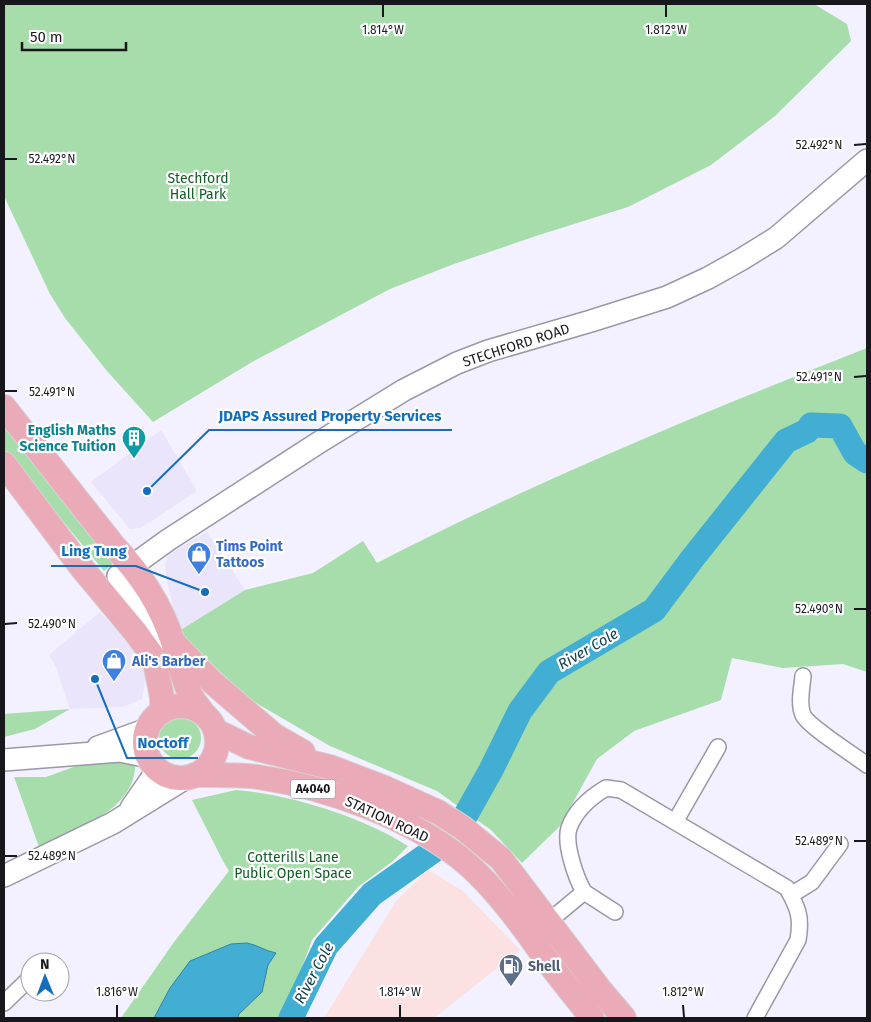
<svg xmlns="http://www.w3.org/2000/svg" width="871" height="1022" viewBox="0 0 871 1022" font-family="'Fira Sans',sans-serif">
<rect width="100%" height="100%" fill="#f3f0ff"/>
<path fill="#eae5fb" d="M161 430 197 491 141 528 130 529 91 482Z
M207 532 245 590 179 631 167 581 165 565 168 555Z
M100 612 134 650 146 676 142 699 123 707 70 709 56 667 49 655Z"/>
<path fill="#fce1e2" d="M428 870 463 891 520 950 434 1018H324L396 901Z"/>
<path fill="#a6ddab" d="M4 4H814L847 24 851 41 775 116 711 165 628 207 539 235 454 264 390 289 252 362 153 422 107 371 65 318 50 294 4 196Z
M867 348V672L843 664 783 668 732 658 721 700 634 731 597 759 560 826 522 863 491 830 437 791 330 746 246 697 179 631 245 590 313 573 363 541 377 563C536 481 701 413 867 348Z
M4 415 116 561 104 571 4 450Z
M70 709 35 729 4 737V714Z
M159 738a21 21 0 1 1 42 0a21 21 0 1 1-42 0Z
M117 759 128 761 135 766C135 810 72 832 39 847L14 777H46L79 765Z
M236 790C289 794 363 817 408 846L393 861 358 887 312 940 293 992 282 1018H121L174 942 229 871 223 861 192 800Z"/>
<path fill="#43aed4" stroke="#36819d" d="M247 943C258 945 265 951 276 953L268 965 262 992 239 1014 238 1018H154L170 988 190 961 231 944Z"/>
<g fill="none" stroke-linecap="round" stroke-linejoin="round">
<path stroke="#43aed4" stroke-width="25" d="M291 1018 326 946 372 894 454 836 491 770 520 711 549 672 654 610 692 559 786 441 807 431 811 425 840 426 855 453 867 461"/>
<defs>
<path id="street" d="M803 676C802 688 798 703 803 715 809 727 854 755 867 765
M675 822 718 747
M584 892 615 912
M791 895 812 882 840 844
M548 922 584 892C576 878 564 844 569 828 575 811 591 797 606 788L621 790 787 888C798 908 802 917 798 940L755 1018
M4 1003 29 979"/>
<path id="secondary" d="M153 647C149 633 142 620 134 607 128 596 120 589 118 576L168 540 318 443 404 390 457 363 488 351 591 321 667 297 708 278 742 259 776 238 867 160
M98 747 148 729
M4 760 120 751 149 757
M131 808 158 769
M4 876 113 823 189 776"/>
<path id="primary" d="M4 407 113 545C141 575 160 603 173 642 179 659 182 678 190 694 193 701 199 707 203 713
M4 464 82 568 136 633 154 658 162 697V712
M176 645 212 682 275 736 303 752
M145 742a36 36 0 1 1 72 0a36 36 0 1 1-72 0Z
M216 731 249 747 330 767 385 788 438 812 463 828 501 859 601 991 624 1018
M194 775C215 775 237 774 258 777 326 787 414 818 466 863 494 887 520 922 541 952 557 975 575 996 592 1018"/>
</defs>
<use href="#street" stroke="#9b98a5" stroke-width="18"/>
<use href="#secondary" stroke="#9b98a5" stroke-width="24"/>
<use href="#primary" stroke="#d5d5d6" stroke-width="26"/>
<use href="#street" stroke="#fff" stroke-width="15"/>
<use href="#secondary" stroke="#fff" stroke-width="21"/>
<use href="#primary" stroke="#eaaab7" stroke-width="24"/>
</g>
<path fill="none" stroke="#18171c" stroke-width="2" d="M383 5V17M666 5V17M854 145 866 144M5 159H17M854 377 866 376M5 391H17M854 609H866M5 624 17 623M854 841H866M5 856H17M117 1005V1017M400 1005V1017M683 1005 684 1017"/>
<defs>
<symbol id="building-pin" viewBox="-11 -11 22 30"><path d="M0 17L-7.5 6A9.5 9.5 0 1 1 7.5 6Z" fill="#0f9aa8" stroke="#fff"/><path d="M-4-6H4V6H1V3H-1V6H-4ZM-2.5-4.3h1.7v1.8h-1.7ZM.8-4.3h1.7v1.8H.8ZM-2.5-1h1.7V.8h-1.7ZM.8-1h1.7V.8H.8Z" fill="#fff"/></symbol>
<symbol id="shop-pin" viewBox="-11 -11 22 30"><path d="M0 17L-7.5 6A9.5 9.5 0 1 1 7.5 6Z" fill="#3f7fe0" stroke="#fff"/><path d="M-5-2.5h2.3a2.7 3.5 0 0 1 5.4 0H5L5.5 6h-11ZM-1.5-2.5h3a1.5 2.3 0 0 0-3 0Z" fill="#fff"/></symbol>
<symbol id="fuel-pin" viewBox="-11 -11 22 30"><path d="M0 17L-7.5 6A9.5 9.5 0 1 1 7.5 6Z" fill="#5c6f8a" stroke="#fff"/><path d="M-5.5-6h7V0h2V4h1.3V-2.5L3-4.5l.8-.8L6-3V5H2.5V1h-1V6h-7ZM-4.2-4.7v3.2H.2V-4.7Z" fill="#fff"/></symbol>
</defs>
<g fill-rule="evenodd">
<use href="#building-pin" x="120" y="424" width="28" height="38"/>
<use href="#shop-pin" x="185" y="540" width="28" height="38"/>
<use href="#shop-pin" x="100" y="647" width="28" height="38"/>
<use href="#fuel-pin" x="497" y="952" width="28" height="38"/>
</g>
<g text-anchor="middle" stroke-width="4.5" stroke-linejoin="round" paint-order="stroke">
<rect fill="#fff" stroke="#5d5d60" stroke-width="1" x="290.5" y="779.5" width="45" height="19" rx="4"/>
<g font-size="12" font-weight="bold" fill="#18171c">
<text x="313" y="793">A4040</text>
</g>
<g font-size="14" fill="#115c24" stroke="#fff">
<text x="198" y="183">Stechford<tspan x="198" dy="16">Hall Park</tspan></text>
<text x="293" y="862">Cotterills Lane<tspan x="293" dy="16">Public Open Space</tspan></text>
</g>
<g font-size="14" fill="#18171c" stroke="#fff">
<text transform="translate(516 345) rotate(-18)" y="5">STECHFORD ROAD</text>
<text transform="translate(387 819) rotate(25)" y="5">STATION ROAD</text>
</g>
<g font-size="14" font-weight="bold" fill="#0d838f" stroke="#fff" text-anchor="end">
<text x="116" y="435">English Maths<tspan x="116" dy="16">Science Tuition</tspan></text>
</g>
<g font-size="14" font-weight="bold" fill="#366cbe" stroke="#fff" text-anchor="start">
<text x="216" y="551">Tims Point<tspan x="216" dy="16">Tattoos</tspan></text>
<text x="132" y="666">Ali's Barber</text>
</g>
<g font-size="14" font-weight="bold" fill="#4e5e75" stroke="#fff" text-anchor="start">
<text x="528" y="971">Shell</text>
</g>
<g font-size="15" font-style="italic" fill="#134152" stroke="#fff">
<text transform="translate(588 649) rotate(-30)" y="5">River Cole</text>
<text transform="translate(314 973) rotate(-62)" y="5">River Cole</text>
</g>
</g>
<g font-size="12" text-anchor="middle" fill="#18171c" stroke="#fff" stroke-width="4.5" stroke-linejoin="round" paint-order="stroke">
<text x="383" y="34">1.814°W</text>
<text x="666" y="34">1.812°W</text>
<text x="819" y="149">52.492°N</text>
<text x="52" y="163">52.492°N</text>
<text x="819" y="381">52.491°N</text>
<text x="52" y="396">52.491°N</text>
<text x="819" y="613">52.490°N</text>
<text x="52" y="628">52.490°N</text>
<text x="819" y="845">52.489°N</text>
<text x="52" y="860">52.489°N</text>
<text x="117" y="996">1.816°W</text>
<text x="400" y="996">1.814°W</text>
<text x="683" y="996">1.812°W</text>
</g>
<path fill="none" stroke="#136ebb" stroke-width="2" d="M147 491L209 430H452M205 592L136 566H51M95 679L127 758H198"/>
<g fill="#136ebb" stroke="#fff" stroke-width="2">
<circle cx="147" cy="491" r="5"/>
<circle cx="205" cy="592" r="5"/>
<circle cx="95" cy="679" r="5"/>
</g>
<g font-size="15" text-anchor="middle" font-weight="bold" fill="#136ebb" stroke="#fff" stroke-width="4.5" stroke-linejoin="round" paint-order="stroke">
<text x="330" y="421">JDAPS Assured Property Services</text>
<text x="94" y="556">Ling Tung</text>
<text x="163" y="748">Noctoff</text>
</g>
<rect width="871" height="1022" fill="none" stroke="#18171c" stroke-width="10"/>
<g transform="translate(45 977) rotate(359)"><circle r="24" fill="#ffffff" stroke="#a3a2a4"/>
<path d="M0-4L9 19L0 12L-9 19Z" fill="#136ebb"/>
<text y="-8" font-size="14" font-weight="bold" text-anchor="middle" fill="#18171c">N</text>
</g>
<path d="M22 42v8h104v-8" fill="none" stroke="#18171c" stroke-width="2.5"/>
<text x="30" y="42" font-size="15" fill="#18171c" stroke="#ffffff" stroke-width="4" paint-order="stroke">50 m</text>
</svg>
